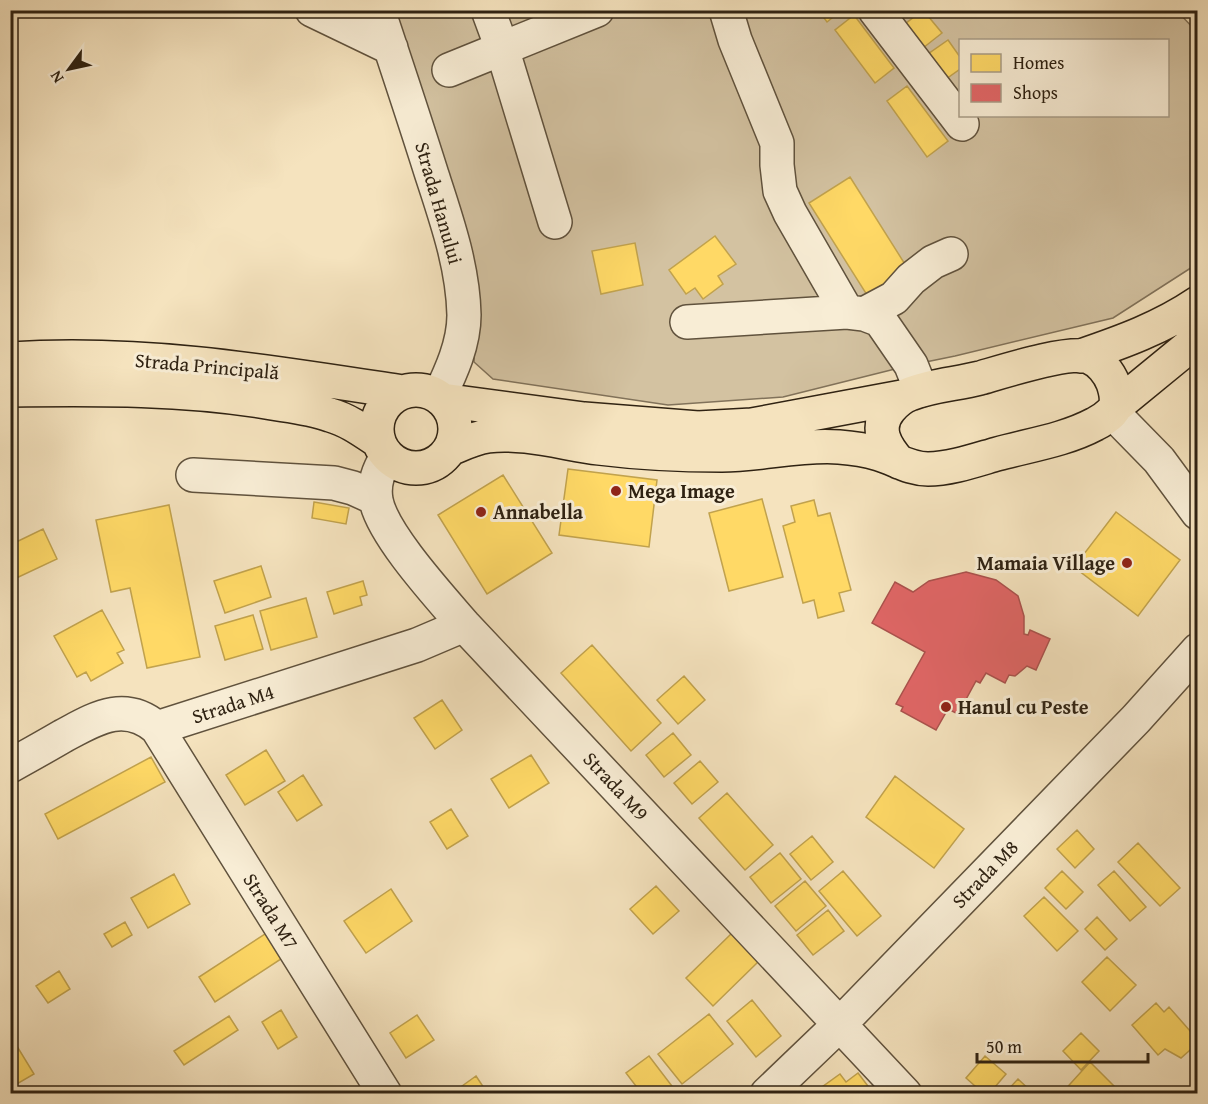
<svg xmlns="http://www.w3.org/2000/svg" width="1208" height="1104" viewBox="0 0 1208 1104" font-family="'Gentium Book Plus',serif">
<rect width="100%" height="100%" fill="#f5e3be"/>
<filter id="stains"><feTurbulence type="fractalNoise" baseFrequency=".00333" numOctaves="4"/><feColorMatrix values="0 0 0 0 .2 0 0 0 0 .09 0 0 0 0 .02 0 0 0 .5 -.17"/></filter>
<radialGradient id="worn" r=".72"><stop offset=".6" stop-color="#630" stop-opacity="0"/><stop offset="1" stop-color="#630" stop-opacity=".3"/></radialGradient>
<path fill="#d3c2a1" stroke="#81725a" stroke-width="1.5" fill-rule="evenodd" d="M385 11H1177L1197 32V264L1113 318 955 356 911 365 783 397 668 405 493 379 474 362 476 293ZM960 40H1168V116H960Z"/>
<path fill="#ffd966" stroke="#c1a24d" stroke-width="1.5" d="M818 10H842L827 22Z
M923 10 942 33 923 48 905 24Z
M854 15 894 68 875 83 835 30Z
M948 40 960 57V69L946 79 928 54Z
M907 86 948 141 927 157 887 101Z
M850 177 908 269 867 295 809 203Z
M715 236 736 264 718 276 723 284 703 299 695 288 686 294 669 270Z
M635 243 643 285 601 294 592 251Z
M568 469 657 480 649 547 559 535Z
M503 475 552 553 487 594 438 515Z
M762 499 783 577 729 591 709 513Z
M814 500 818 516 830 513 851 590 839 593 844 611 818 618 814 600 803 603 783 526 795 522 791 506Z
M314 502 349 508 346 524 312 518Z
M169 505 200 657 147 668 130 588 111 592 96 520Z
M1116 512 1180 560 1138 616 1074 567Z
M43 529 57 559 10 581V545Z
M261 566 271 597 225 613 214 581Z
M363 581 367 595 360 597 362 605 334 614 327 592Z
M306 598 317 637 271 650 260 611Z
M102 610 124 650 117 653 123 663 91 681 86 672 77 677 54 636Z
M253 615 263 649 225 660 215 626Z
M592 645 661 723 631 751 561 673Z
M684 676 705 700 678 724 657 700Z
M442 700 462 730 435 749 414 718Z
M673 733 691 755 664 777 646 755Z
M266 750 285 781 245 805 226 775Z
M531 755 549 783 509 808 491 779Z
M151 757 165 782 58 839 45 814Z
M700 761 718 782 692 804 674 783Z
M303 775 322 805 297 821 278 792Z
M895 776 964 829 934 868 866 817Z
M727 793 773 845 745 870 699 818Z
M451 809 468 836 447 849 430 822Z
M1077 830 1094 849 1075 868 1057 849Z
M812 836 833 862 811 880 790 854Z
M1138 843 1180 888 1160 906 1118 862Z
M780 853 801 879 771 903 750 877Z
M843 871 881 916 857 936 819 891Z
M1062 871 1083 892 1066 909 1045 888Z
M1114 871 1146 907 1130 921 1098 885Z
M174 874 190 904 148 928 131 898Z
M805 881 826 906 796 931 775 906Z
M656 886 679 911 653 934 630 909Z
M391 889 412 921 366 953 344 921Z
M1044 897 1078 931 1057 951 1024 916Z
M828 910 844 931 813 955 797 935Z
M1097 917 1117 939 1105 950 1085 929Z
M125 922 132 935 112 947 104 934Z
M268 932 284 957 215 1002 199 977Z
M732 933 759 961 713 1006 686 978Z
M1107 957 1136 985 1110 1011 1082 982Z
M59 971 70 989 48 1003 36 986Z
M752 1000 781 1036 756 1057 727 1021Z
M1156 1003 1164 1012 1169 1007 1198 1040V1043L1181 1058 1165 1049 1158 1055 1132 1025Z
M281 1010 297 1037 278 1049 262 1022Z
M709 1014 733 1044 682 1084 658 1054Z
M417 1015 434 1040 406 1058 390 1033Z
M229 1016 238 1030 184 1065 174 1051Z
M1081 1033 1099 1051 1081 1070 1063 1051Z
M15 1043 34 1074 10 1088V1046Z
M649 1056 678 1094H642L626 1073Z
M985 1056 1006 1074 989 1094H984L966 1078Z
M1090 1062 1122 1094H1061Z
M858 1073 874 1094H827L822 1087 840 1074 846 1082Z
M476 1076 488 1094H451Z
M1018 1079 1034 1094H1004Z"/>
<path fill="#e06666" stroke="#ab524d" stroke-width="1.5" d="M966 572 996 580 1018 596 1024 616V634L1028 635 1030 630 1050 639 1036 670 1027 666 1015 676 1009 675 1005 683 986 673 980 683 976 681 958 714 948 709 936 730 901 711 903 707 896 704 925 652 872 623 895 582 913 592 929 581Z"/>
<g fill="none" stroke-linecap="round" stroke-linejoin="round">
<defs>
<path id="minor" d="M312 10 391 48
M378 10C396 64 414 118 431 172 446 218 463 266 464 315 464 344 451 372 439 397
M488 10 502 48 555 222
M726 10 735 40 777 143V165L780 191 790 213 847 312 864 314 880 320 911 365 921 390
M875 10 962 124
M449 70 597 10
M864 314 894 298 911 279 933 262 951 254
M687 322 847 312
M1112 412 1159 460 1198 513
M387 456C379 470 373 483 376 500 382 534 440 597 464 625L905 1094
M193 475 334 483 353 488 375 498
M157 728 417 645 464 625
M10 766C28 756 46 746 63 736 95 719 124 700 157 728L385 1094
M767 1094 840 1024 1136 719 1198 650"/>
<path id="major" d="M1081 356C1122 342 1161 328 1198 303
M10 359C142 350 273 372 402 392
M377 429a39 39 0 1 1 78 0a39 39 0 1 1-78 0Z
M10 390C98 389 186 388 272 403 291 406 311 408 330 415 348 420 363 431 378 441
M442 400 584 419 698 428 752 425 902 397
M1115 407 1198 339
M450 449C462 444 474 438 488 436 521 431 566 444 599 448 639 453 682 455 722 455 761 455 800 444 839 447 853 448 866 450 879 454 896 459 909 469 928 469 950 469 976 460 997 454 1030 445 1065 440 1095 424 1101 421 1107 417 1112 412 1119 404 1116 392 1113 383 1109 373 1100 361 1089 357 1070 350 1001 372 980 378 957 384 932 385 910 394 902 397 895 403 890 409 874 428 885 446 899 462"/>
</defs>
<use href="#minor" stroke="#60523d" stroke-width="36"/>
<use href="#major" stroke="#2f2212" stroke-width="36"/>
<use href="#minor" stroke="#f8edd5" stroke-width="33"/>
<use href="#major" stroke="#f5e3be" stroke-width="33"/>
</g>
<g fill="#8f2418" stroke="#f8edd5" stroke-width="2">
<circle cx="616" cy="491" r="6"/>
<circle cx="481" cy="512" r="6"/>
<circle cx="1127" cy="563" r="6"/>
<circle cx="946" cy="707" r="6"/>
</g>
<g text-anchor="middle" stroke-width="6" stroke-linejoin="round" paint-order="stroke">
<g font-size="20" fill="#2f2212" stroke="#f8edd5">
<text transform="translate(439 203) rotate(74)" y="7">Strada Hanului</text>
<text transform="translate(207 366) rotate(5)" y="7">Strada Principală</text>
<text transform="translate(233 704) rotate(-18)" y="7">Strada M4</text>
<text transform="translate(616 786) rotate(47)" y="7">Strada M9</text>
<text transform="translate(985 874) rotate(-46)" y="7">Strada M8</text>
<text transform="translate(271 911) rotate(58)" y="7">Strada M7</text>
</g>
<g font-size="20" font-weight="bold" fill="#2f2212" stroke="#f8edd5" text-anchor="start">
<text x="628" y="498">Mega Image</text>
<text x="493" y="519">Annabella</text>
<text x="1115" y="570" text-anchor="end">Mamaia Village</text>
<text x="958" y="714">Hanul cu Peste</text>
</g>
</g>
<rect width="1208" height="1104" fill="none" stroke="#f5e3be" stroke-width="36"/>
<rect x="12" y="12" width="1184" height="1080" fill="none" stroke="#2f2212" stroke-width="3"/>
<rect x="18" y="18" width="1172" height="1068" fill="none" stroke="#2f2212" stroke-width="1.5"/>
<rect x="959" y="39" width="210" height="78" fill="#f8edd5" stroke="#a89c87" stroke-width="1.5"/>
<rect x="971" y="54" width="30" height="18" fill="#ffd966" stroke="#a89c87" stroke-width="1.5"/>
<text x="1013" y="69" font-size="18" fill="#2f2212">Homes</text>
<rect x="971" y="84" width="30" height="18" fill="#e06666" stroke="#a89c87" stroke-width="1.5"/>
<text x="1013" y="99" font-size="18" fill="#2f2212">Shops</text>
<g transform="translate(69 69) rotate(237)" stroke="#f8edd5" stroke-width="4.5" paint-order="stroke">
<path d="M0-4.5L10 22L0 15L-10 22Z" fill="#2f2212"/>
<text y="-9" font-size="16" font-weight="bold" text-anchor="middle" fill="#2f2212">N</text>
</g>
<path d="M977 1053v9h171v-9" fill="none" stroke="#2f2212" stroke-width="3"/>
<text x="986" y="1053" font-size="18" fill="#2f2212" stroke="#f8edd5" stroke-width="4.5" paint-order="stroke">50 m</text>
<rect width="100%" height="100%" filter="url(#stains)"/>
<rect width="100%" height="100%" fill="url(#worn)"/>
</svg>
